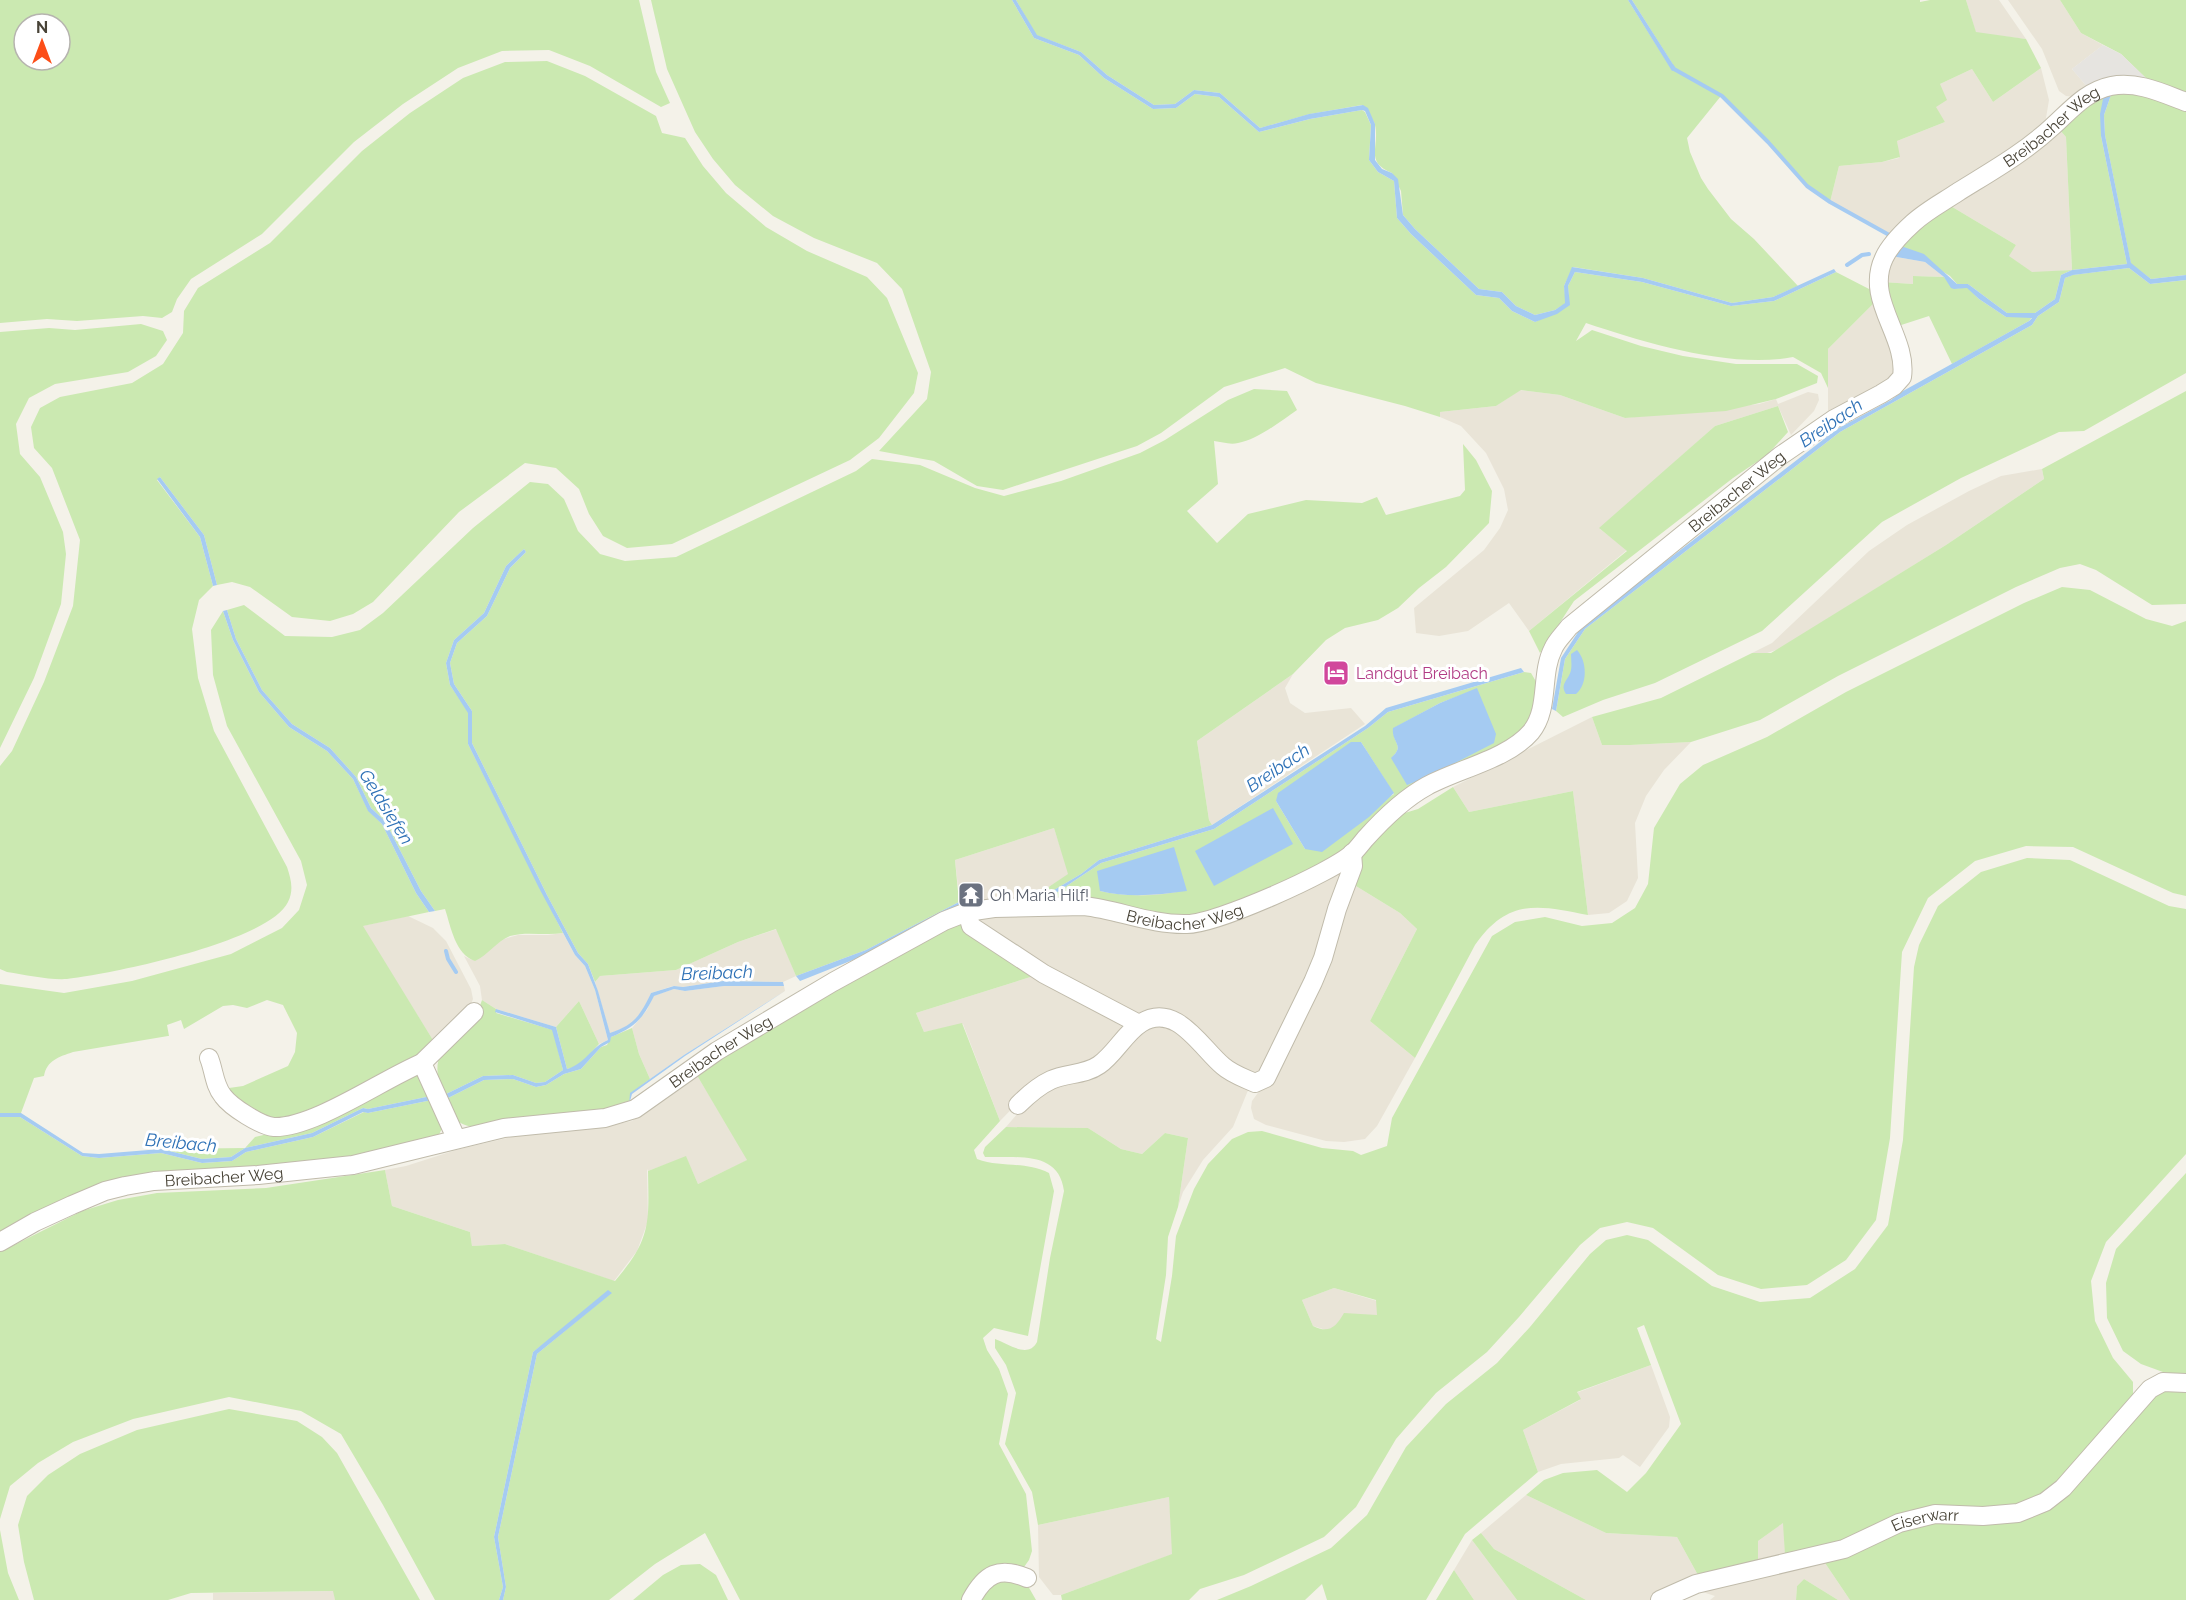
<svg xmlns="http://www.w3.org/2000/svg" width="2186" height="1600" viewBox="0 0 2186 1600" font-family="Raleway,sans-serif">
<rect width="100%" height="100%" fill="#f4f2e9"/>
<path fill="#e9e4d7" d="M1966 0H1999L2026 39 1976 33Z
M2008 0H2060L2081 33 2103 45 2072 69 2089 89 2075 97 2066 96 2059 91 2042 49Z
M2041 68 2049 100 2045 124 1891 236 1830 202 1839 166 1882 162 1899 158 1897 141 1945 122 1935 107 1940 84 1972 69 1993 102Z
M2059 129 2066 137 2072 270 2032 273 2008 256 2016 245 1949 205Z
M1891 256 1925 262 1944 277 1913 276V284L1882 282Z
M1874 303 1894 357V372L1890 381 1828 411V349Z
M1520 390 1560 395 1625 418 1759 404 1776 399 1778 404 1808 392 1818 394 1819 400 1814 411 1791 435 1778 406 1715 426 1600 529 1627 550 1529 631 1509 603 1468 631 1439 636 1416 633 1414 608 1484 550 1500 528 1508 510 1504 489 1486 453 1461 426 1440 417V412L1496 406Z
M2042 469 2044 479 1946 545 1779 649 1764 654 1752 653 1772 643 1869 551 1907 525 1969 491 2001 476Z
M1293 674 1285 688 1290 703 1305 713 1351 708 1365 724 1212 825 1209 820 1197 741Z
M1592 717 1602 745H1630L1691 742 1664 770 1646 796 1635 823 1638 878 1627 901 1609 913 1588 915 1573 791 1469 812 1453 787Z
M1054 828 1069 874 1047 888 1052 895 960 905 955 860Z
M1345 867 1321 956 1263 1074 1242 1073 1193 1028 1133 1015 1094 996 975 921 980 915Z
M1351 883 1400 913 1417 929 1370 1021 1415 1058 1377 1126 1365 1139 1344 1142 1326 1141 1266 1125 1254 1119 1251 1108 1252 1101 1260 1090Z
M408 916 433 928 446 941 471 989 473 999 469 1010 436 1045 362 926Z
M777 929 796 976 783 982 723 981 683 987 673 986 651 993 644 1008 632 1024 610 1034 595 982 600 976 676 970 738 942Z
M563 933 575 955 585 966 595 990 608 1040 599 1044 579 1001 556 1027 496 1009 482 1000 480 986 464 956 472 960 504 939 518 935H548Z
M1040 974 1131 1024 1099 1061 1031 1089 1000 1121 963 1024 924 1032 916 1013Z
M724 986H784L785 991 684 1055 650 1079 639 1054 632 1028 647 1010 653 996 674 989 685 991Z
M1149 1025H1174L1249 1088 1233 1127 1203 1160 1183 1192 1178 1207 1188 1138 1165 1133 1142 1154 1121 1149 1088 1128 1006 1127 1036 1092 1090 1074Z
M695 1072 748 1160 698 1184 686 1157 648 1171 647 1169 648 1221 637 1251 614 1281 505 1244 472 1246 470 1232 392 1206 385 1170 406 1166 456 1150 528 1133 598 1128 632 1121Z
M1334 1288 1377 1301V1316L1353 1314 1343 1316 1335 1327 1326 1330 1313 1326 1302 1300Z
M1651 1365 1670 1417 1669 1427 1640 1467 1623 1455 1619 1458 1561 1464 1538 1472 1523 1430 1580 1400 1576 1393Z
M1526 1495 1606 1533 1677 1537 1699 1577 1652 1600H1586L1494 1549 1481 1533Z
M1169 1497 1173 1554 1061 1595H1053L1039 1577 1038 1525Z
M1784 1522 1785 1556 1758 1563V1541Z
M1472 1540 1517 1600H1474L1454 1570Z
M1823 1560 1850 1600H1838L1804 1579 1797 1586 1796 1600H1710L1715 1596 1693 1589Z
M334 1591 335 1600H213V1593Z"/>
<path fill="#cbe9b1" fill-rule="evenodd" d="M0 0H639L656 72 670 103 661 107 590 66 549 50 502 51 458 68 403 104 354 142 262 234 191 279 177 299 172 312 162 318 143 316 77 321 47 319 0 323ZM24 24H60V60H24Z
M651 0H1012L1034 38 1079 55 1104 78 1153 109 1176 108 1195 94 1219 97 1259 132 1310 119 1362 110 1365 112 1371 125 1369 160 1378 172 1394 181 1397 218 1411 234 1476 295 1499 298 1512 311 1535 322 1569 305 1568 286 1575 272 1642 282 1731 306 1774 301 1836 272 1871 290 1874 303 1828 349V388L1821 373 1793 357C1731 369 1646 343 1586 323L1576 341 1592 330 1641 346 1683 356 1736 364H1797L1818 376 1817 383 1776 399 1726 411 1625 418 1560 395 1521 390 1496 406 1440 412V417L1405 406 1316 383 1285 368 1224 387 1161 433 1137 446 1003 490 977 486 934 461 879 451 927 399 931 372 902 289 877 263 814 238 773 216 735 185 713 159 695 132 667 69Z
M1016 0H1628L1672 70 1675 68 1632 0H1920V2L1930 0H1966L1976 32 2026 39 2041 68 1993 102 1972 69 1940 84 1947 100 1936 107 1945 122 1897 141 1900 157 1882 162 1839 166 1830 202 1807 186 1768 142 1721 96 1687 138 1690 152 1701 178 1708 189 1731 219 1754 239 1798 286 1773 297 1732 303 1643 278 1573 267 1564 286 1566 303 1555 310 1535 315 1516 306 1502 292 1479 289 1415 229 1403 215 1401 191 1392 173C1364 162 1380 147 1375 125 1374 119 1366 111 1362 105L1310 114 1260 128 1220 93 1194 90 1175 104 1154 105 1107 75 1081 52 1036 35Z
M2060 0H2186V97L2150 82 2121 54 2081 33Z
M547 61 585 76 656 116 662 133 685 138 703 166 726 193 766 227 807 251 867 277 887 298 918 373 914 393 879 438 850 460 672 544 627 548 603 536 589 514 579 489 556 468 525 463 459 512 373 602 353 614 330 621 292 617 250 587 232 582 217 585 204 535 160 477 157 480 200 537 213 586 199 600 192 629 198 678 214 731 287 867C291 879 294 890 288 902 269 942 110 974 67 979 48 980 26 975 7 972L0 969V766L12 751 44 682 73 606 80 540 52 468 34 448 31 427 40 408 60 397 132 383 163 364 183 333 184 311 198 288 270 243 362 151 410 113 463 78 505 62Z
M2131 90 2186 107V275L2151 279 2131 264 2105 135 2104 115 2112 92Z
M2104 94 2101 136 2127 264 2072 270 2061 275 2055 299 2035 313H2007L1968 284H1957L1950 276 1898 245 1949 205 2016 245 2009 256 2032 272 2072 270 2066 137 2059 129Z
M2129 268 2150 284 2186 280V373L2084 431 2059 432 1961 478 1882 522 1762 631 1655 683 1603 700 1563 717 1556 711 1565 659 1585 629 1840 432 2032 325 2038 316 2059 302 2065 278 2072 275Z
M1913 276 1944 277C1954 288 1949 290 1967 287L1979 299 2006 317H2032L2029 321 1952 364 1929 316 1895 327 1882 282 1913 284Z
M141 324 163 331 167 340 156 356 128 372 55 384 29 398 16 424 20 454 40 477 63 532 66 554 61 604 34 678 0 748V332L49 328 75 330Z
M1254 389 1287 391 1297 410C1281 421 1257 440 1238 443 1230 445 1222 442 1214 441L1218 484 1187 511 1217 543 1248 514 1306 500 1362 503 1377 497 1386 515 1460 496 1465 490 1463 444 1476 460 1492 491 1489 523 1446 567 1419 588 1398 608 1378 620 1345 628 1326 640 1293 674 1197 741 1209 820 1212 825 1099 860 1081 874 1049 893 1047 888 1068 874 1054 828 955 860 959 902 866 950 796 976 776 929 738 942 676 970 600 976 595 982 588 964 578 953 547 895 472 743V711L454 684 450 663 457 643 487 616 510 568 526 552 524 549 506 566 484 613 454 640 446 663 450 685 469 713 468 744 563 933C545 936 527 931 510 936 496 942 488 955 475 961 455 954 451 927 445 909L435 911 421 891 385 821 371 808 356 777 330 748 292 724 262 690 236 639 227 610 244 605 285 636 332 637 360 630 383 613 473 528 530 482 548 484 564 499 578 531 600 554 625 561 676 557 856 471 872 459 920 465 975 488 1004 496 1061 481 1140 453 1165 440 1228 400Z
M2186 391V604L2152 605 2096 570 2080 564 2060 568 2016 587 1838 676 1760 720 1691 742 1630 745H1602L1592 717 1661 698 1752 653H1771L1946 545 2044 479 2042 469Z
M1778 406 1788 432 1767 455 1733 478 1574 601 1540 653 1529 631 1627 551 1599 528 1715 426Z
M2062 587 2090 590 2146 619 2172 626 2186 621V896L2173 893 2073 847 2026 846 1975 861 1928 898 1902 952 1890 1138 1876 1220 1846 1260 1807 1285 1761 1289 1718 1275 1653 1228 1627 1222 1600 1228 1580 1245 1519 1317 1487 1352 1436 1393 1396 1439 1356 1507 1324 1537 1244 1575 1200 1589 1189 1600H1062L1061 1595 1172 1554 1169 1497 1038 1525 1032 1492 1005 1444 1016 1393 1006 1365 995 1348V1339C1009 1344 1028 1359 1037 1342L1050 1258 1064 1191C1059 1150 1016 1158 985 1157L983 1153 985 1147 1006 1127 1088 1128 1121 1149 1142 1154 1165 1133 1188 1138 1178 1207 1168 1237 1166 1275 1156 1339 1161 1342 1172 1276 1176 1236 1194 1189 1208 1164 1232 1139 1248 1132 1262 1131 1322 1148 1353 1151 1361 1155 1387 1146 1392 1118 1492 936 1515 922 1545 917 1582 926 1612 923 1635 908 1648 884 1654 828 1680 784 1703 765 1767 737 1846 692 2024 603ZM1334 1288 1376 1300 1377 1315 1344 1313C1336 1327 1329 1334 1313 1326L1302 1300Z
M223 611 233 640 259 692 289 727 327 751 353 779 368 810 382 824 416 893 429 912 363 926 436 1045 380 1078 292 1122 259 1116 221 1085 229 1088 243 1086 288 1066 295 1052 297 1033 283 1005 267 1000 247 1008 233 1005 223 1006 184 1029 181 1020 167 1025 169 1036H168L73 1052C59 1057 47 1060 44 1076L34 1078 21 1113H0V984L64 993 132 981 231 954 282 928 299 910 307 885 301 861 227 726 213 675 211 630Z
M1524 672 1531 673 1538 685V700L1523 732 1508 744 1429 779 1337 857 1245 900 1187 918 1058 900 1053 895 1101 863 1214 829 1368 728 1388 712ZM1477 689 1391 758C1406 745 1391 743 1394 728L1440 703ZM1361 742 1394 794 1305 849 1276 801ZM1186 890C1159 897 1127 897 1100 891Z
M1453 787 1469 812 1573 791 1588 915C1538 905 1508 898 1475 945L1415 1058 1370 1021 1417 929 1400 913 1351 883 1363 855 1395 816 1418 809Z
M2027 858 2070 860 2169 906 2186 909V1154L2106 1242 2091 1281 2095 1321 2113 1358 2133 1382V1399L2060 1483 2020 1506 1981 1511 1785 1556 1783 1523 1758 1541V1563L1699 1577 1677 1537 1606 1533 1526 1495 1544 1480 1563 1473 1597 1470 1627 1492 1646 1473 1681 1424 1644 1325 1637 1328 1651 1365 1577 1392 1581 1399 1523 1430 1538 1472 1465 1534 1426 1600H1327L1322 1584 1305 1600H1217L1251 1586 1331 1548 1367 1515 1406 1447 1446 1404 1497 1363 1530 1327 1590 1254 1606 1240 1627 1235 1648 1240 1712 1286 1760 1302 1810 1298 1855 1269 1888 1225 1903 1140 1914 967 1919 945 1938 906 1981 872Z
M955 923 962 925 1040 974 916 1013 924 1032 962 1023 1000 1121 974 1150 977 1159C1001 1168 1025 1161 1049 1173L1054 1191 1028 1336 994 1328 983 1338 987 1350 999 1369 1008 1394 999 1444 1026 1494 1032 1551 1029 1560 1024 1567 1017 1569 964 1600H740L705 1533 655 1564 609 1600H503L506 1587 498 1537 537 1354 611 1293 533 1352 494 1537 503 1587 499 1600H435L383 1505 341 1434 301 1411 229 1397 133 1419 73 1442 38 1463 10 1486 0 1519V1252L82 1211 118 1200 157 1193 266 1188 385 1170 392 1206 470 1232 472 1246 505 1244 615 1281C651 1239 649 1224 648 1171L686 1156 698 1184 747 1160 695 1072 720 1054Z
M482 1000 496 1009V1013L553 1030 563 1070 545 1082 536 1083 513 1075 483 1076 444 1095C425 1050 451 1048 474 1018 477 1013 480 1006 482 1000Z
M579 1001 599 1044 579 1066 567 1069 556 1027Z
M632 1028 639 1054 650 1079 631 1093 629 1105 603 1112 474 1127C454 1124 453 1116 446 1099L484 1080 513 1079 536 1087 546 1085 564 1074 581 1069 601 1047 607 1045 611 1037Z
M415 1074 421 1076 431 1096 368 1109 363 1108 312 1133 245 1148 231 1157 202 1159 161 1149 245 1148 255 1137 293 1128Z
M432 1100 443 1126 438 1137 350 1159 160 1174 0 1235V1117H20L82 1156 99 1158 161 1153 202 1163 232 1161 246 1152 313 1137 364 1112 368 1113Z
M2186 1173V1376L2163 1372 2141 1364 2123 1351 2107 1318 2106 1283 2116 1249Z
M2186 1388V1600H1850L1823 1560 1902 1527 1935 1520 2022 1516 2156 1391Z
M229 1409 297 1421 322 1437 337 1453 420 1600H335L333 1591 191 1593 168 1600H34L24 1562 18 1525 27 1496 48 1475 80 1454 137 1430Z
M0 1530 8 1573 19 1600H0Z
M1481 1533 1494 1549 1586 1600H1517L1472 1540Z
M700 1564 716 1575 728 1600H633L663 1575 681 1565Z
M1454 1570 1474 1600H1436Z
M995 1579 1028 1586 1036 1600H977Z
M1804 1579 1838 1600H1796L1797 1586Z"/>
<path fill="#e6e4e0" d="M2103 45 2121 54 2150 82 2089 89 2072 69Z"/>
<path fill="#a5cbf2" d="M1012 0H1016L1037 35 1081 52 1107 75 1154 105 1175 104 1194 90 1220 93 1260 128 1309 114 1363 105 1368 108 1375 124V160L1382 169 1392 173 1398 179 1403 215 1415 229 1479 289 1502 292 1516 306 1535 315 1555 310 1565 303 1564 286 1572 267 1643 278 1732 303 1773 297 1834 269 1836 272 1774 301 1731 306 1642 282 1575 272 1568 286 1570 305 1557 314 1535 322 1512 311 1499 298 1476 295 1411 234 1397 218 1394 181 1378 172 1369 160 1371 125 1365 111 1362 110 1310 119 1259 132 1219 97 1195 94 1176 108 1153 109 1104 78 1079 55 1034 38Z
M1628 0H1632L1676 69 1672 71Z
M2112 92 2104 115 2105 135 2131 263 2151 279 2186 275V280L2150 284 2129 268 2073 275 2065 278 2059 302 2038 316 2032 325 1840 432 1585 629 1565 659 1556 711 1552 709 1561 658 1582 626 1837 429 1891 400 1903 391 2029 321 2032 318 2006 317 1979 299 1967 288 1954 289 1951 288 1944 277 1925 262 1891 256 1898 245 1924 254 1957 284H1968L2007 313H2035L2055 299 2061 275 2072 270 2127 264 2101 136 2100 114 2104 94Z
M160 477 204 535 217 585 213 586 200 537 157 479Z
M524 549 526 552 510 568 487 616 457 643 450 663 454 684 472 711V743L547 895 578 953 588 964 598 991 610 1033C634 1025 640 1016 651 993L674 986 683 987 723 981 783 982 784 986H724L685 991 674 989 654 996C642 1020 635 1027 611 1037L610 1042 601 1047 581 1069 564 1074 546 1085 536 1087 513 1079 484 1080 446 1099 444 1095 483 1076 513 1075 536 1083 545 1082 563 1070 552 1030 495 1012 496 1009 556 1027 567 1069C585 1064 591 1047 608 1040L595 990 585 966 575 955 539 888 468 744V713L450 685 446 663 454 640 484 613 506 566Z
M227 610 236 639 262 690 292 724 330 748 356 777 371 808 385 821 421 891 435 911 429 912 416 893 382 824 368 811 353 779 327 751 289 727 259 692 233 640 223 611Z
M1577 650C1587 661 1588 684 1576 694H1566C1559 684 1569 680 1571 670 1572 665 1571 659 1571 654Z
M1521 668 1524 672 1388 712 1368 728 1214 829 1101 863 1053 895 1049 893 1081 874 1099 860 1212 825 1365 726 1386 708Z
M1477 688 1496 734 1494 743 1428 777 1407 785 1391 758C1406 745 1391 743 1393 728L1440 703Z
M1351 742H1361L1394 793 1369 817 1322 852 1305 849 1276 801 1278 793Z
M1273 808 1293 844 1214 886 1195 851Z
M1174 847 1187 891C1158 895 1128 898 1100 891L1097 871Z
M959 902 961 908 868 954 800 981 796 976 866 950Z
M785 991 685 1056 632 1094 629 1105 630 1093 684 1055Z
M431 1096 432 1100 368 1113 363 1112 313 1137 246 1152 232 1161 202 1163 161 1153 99 1158 82 1156 20 1117H0V1113H21L83 1153 99 1154 161 1149 202 1159 231 1157 245 1148 312 1133 363 1108 368 1109Z
M608 1290 612 1293 537 1354 498 1537 506 1587 503 1600H499L503 1587 494 1537 533 1352Z"/>
<g fill="none" stroke-linecap="round" stroke-linejoin="round">
<path stroke="#a5cbf2" stroke-width="4" d="M1672 66 1674 69 1722 96 1768 142 1807 186 1830 202 1891 236
M1847 265 1862 255 1869 254
M446 951 448 959 456 972"/>
<defs>
<g id="minor">
<path d="M967 912 971 926 1044 974 1139 1024"/>
<path d="M209 1058C214 1070 214 1085 223 1096 231 1107 261 1126 274 1127 314 1128 383 1079 422 1063"/>
<path d="M1018 1105C1028 1095 1038 1086 1051 1080 1066 1073 1085 1075 1099 1065 1115 1054 1125 1033 1141 1023 1176 1001 1201 1048 1223 1066 1232 1074 1244 1078 1255 1083L1266 1078 1313 982 1323 958 1337 909 1353 866 1352 853"/>
<path d="M456 1138 422 1063 474 1012"/>
<path id="s1" d="M0 1242 35 1222 72 1205 105 1191 125 1186 154 1181 258 1175 353 1165 504 1128 605 1118 635 1109 717 1051 833 982 944 921 967 912 994 908 1084 906C1119 910 1151 925 1187 924 1216 924 1331 873 1353 853 1357 849 1361 844 1365 839 1383 819 1403 799 1427 786 1458 769 1508 759 1531 732 1550 709 1540 674 1553 649 1556 641 1564 634 1569 627L1780 456 1834 419 1881 394 1894 386 1902 377C1908 336 1864 300 1884 258 1890 245 1902 233 1913 223 1926 211 1943 202 1958 192 1990 172 2024 153 2052 127 2070 111 2086 91 2111 86 2138 81 2162 93 2186 102"/>
<path d="M971 1600C985 1574 999 1566 1027 1578"/>
<path id="s2" d="M1660 1600 1696 1584 1844 1549 1899 1523 1935 1514 1983 1516 2018 1513 2045 1502 2063 1488 2150 1389 2163 1382 2186 1383"/>
</g>
</defs>
<use href="#minor" stroke="#c0bbab" stroke-width="20"/>
<use href="#minor" stroke="#fff" stroke-width="18"/>
</g>
<defs>
<symbol id="hotel-square" viewBox="-11 -11 22 22"><rect x="-9" y="-9" width="18" height="18" rx="4" fill="#d1479c" stroke="#fff"/><path d="M-6-4.5h1.5V1H6V5H4.5V3h-9V5H-6ZM-4 0a1.8 1.8 0 1 1 3.6 0ZM.5 0V-2.5h3Q6-2.5 6 0Z" fill="#fff"/></symbol>
<symbol id="temple-square" viewBox="-11 -11 22 22"><rect x="-9" y="-9" width="18" height="18" rx="4" fill="#6b7280" stroke="#fff"/><path d="M0-6L5-2H3V0L6.5 2.5H4V6H1.5V3h-3V6H-4V2.5H-6.5L-3 0V-2H-5Z" fill="#fff"/></symbol>
</defs>
<g fill-rule="evenodd">
<use href="#hotel-square" x="1321" y="658" width="30" height="30"/>
<use href="#temple-square" x="956" y="880" width="30" height="30"/>
</g>
<g text-anchor="middle" stroke-width="6" stroke-linejoin="round" paint-order="stroke">
<g font-size="16" fill="#484337" stroke="#fff">
<text dy="6" stroke="none"><textPath href="#s1" startOffset="2534">Breibacher Weg</textPath></text>
<text dy="6" stroke="none"><textPath href="#s1" startOffset="1994">Breibacher Weg</textPath></text>
<text dy="6" stroke="none"><textPath href="#s1" startOffset="1262">Breibacher Weg</textPath></text>
<text dy="6" stroke="none"><textPath href="#s1" startOffset="758">Breibacher Weg</textPath></text>
<text dy="6" stroke="none"><textPath href="#s1" startOffset="237">Breibacher Weg</textPath></text>
<text dy="6" stroke="none"><textPath href="#s2" startOffset="279">Eiserwarr</textPath></text>
</g>
<g font-size="16" fill="#b23c85" stroke="#fff" text-anchor="start">
<text x="1356" y="679">Landgut Breibach</text>
</g>
<g font-size="16" fill="#5b616d" stroke="#fff" text-anchor="start">
<text x="990" y="901">Oh Maria Hilf!</text>
</g>
<g font-size="18" font-style="italic" fill="#2e71b6" stroke="#fff">
<text transform="translate(1831 423) rotate(-34)" y="6">Breibach</text>
<text transform="translate(1278 768) rotate(-34)" y="6">Breibach</text>
<text transform="translate(386 807) rotate(58)" y="6">Geldsiefen</text>
<text transform="translate(717 973) rotate(-2)" y="6">Breibach</text>
<text transform="translate(181 1143) rotate(5)" y="6">Breibach</text>
</g>
</g>
<g transform="translate(42 42)"><circle r="28" fill="#ffffff" stroke="#b6b4af" stroke-width="1.5"/>
<path d="M0-4.5L10 22L0 15L-10 22Z" fill="#fc4e18"/>
<text y="-9" font-size="16" font-weight="bold" text-anchor="middle" fill="#484337">N</text>
</g>
</svg>
